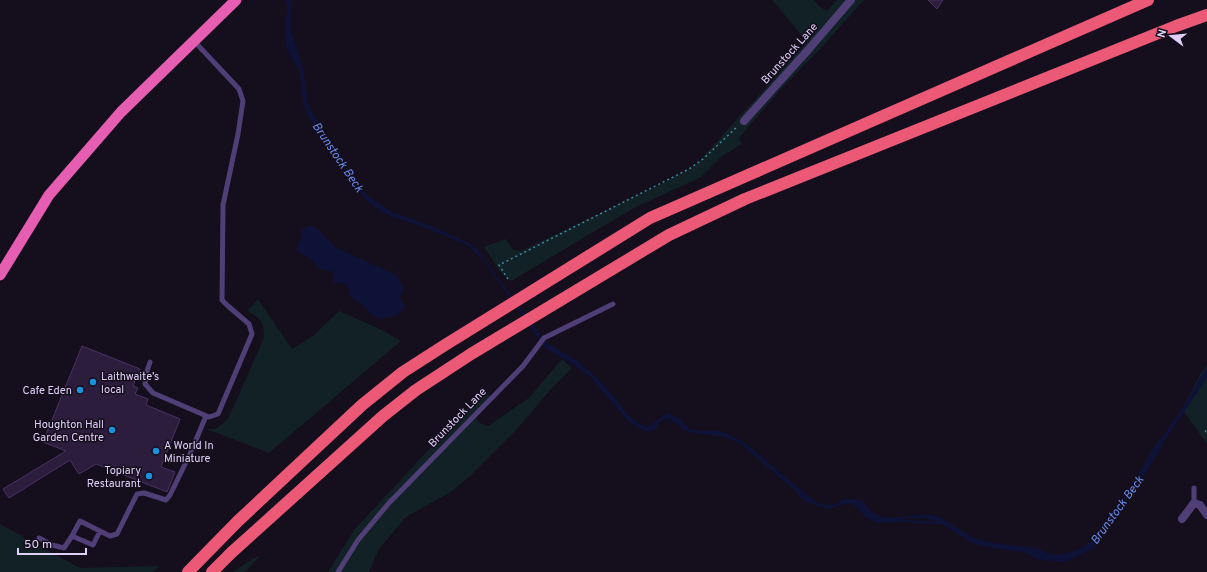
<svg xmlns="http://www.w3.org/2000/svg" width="1207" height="572" viewBox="0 0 1207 572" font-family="Overpass,sans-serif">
<rect width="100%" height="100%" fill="#150e1d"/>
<path fill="#122126" d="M772 0H814L820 7 827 11 837 0H864L820 49 781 89 739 138 742 144 722 156 701 177 634 208 511 281 500 271 484 247 505 239 514 250 521 251 661 184 695 166 807 42Z
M258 299 292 349 313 336 339 311 382 330 401 341 269 453 206 429H216L228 419 264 338C264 322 261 318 247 311Z
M562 359 572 368 550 390 518 428 469 477 451 492 406 517 379 549 369 572H328L354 530 484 390 492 398 473 415 480 423 488 426 529 398Z
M1207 365V444L1182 409 1201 373Z
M0 524 80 568 160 566 153 572H0Z
M260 556 245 572H233L252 559Z"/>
<path fill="#0e1236" d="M286 0H292L291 31 302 65 309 107 355 180 369 197 390 211 429 225 469 243 476 248 546 342 576 360 594 375 612 394 629 416 638 423 647 427 667 413 679 418 688 428 701 431H721L744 442 813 500C821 505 827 506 837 504 844 496 853 499 863 501 886 535 913 504 943 519 953 524 963 533 974 538 994 546 1018 544 1039 549 1044 551 1051 555 1056 555 1063 554 1071 552 1077 550 1105 541 1139 468 1157 443 1167 430 1177 417 1185 403 1193 391 1199 379 1207 367V378L1161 446 1106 532 1094 548 1065 562 1051 561 1036 559 1027 553 980 546 967 540 941 523 926 518H906L894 523H877L864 516 857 507 848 503 828 509 814 505 789 486 741 444 724 437 693 433 684 430 670 419 660 421 657 428 649 432 642 430 629 422 590 377 577 367 545 348 483 260 467 245 418 225 393 217 380 211 363 198 329 145 309 118 303 102 299 69 290 56 286 47 285 18C289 12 287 7 286 0Z
M310 225 320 231 335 247 396 275 404 288 400 298 406 306 396 316 380 319 371 314 363 305 351 298 347 284 334 283V272L319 269 311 259 296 251 302 235 301 230Z"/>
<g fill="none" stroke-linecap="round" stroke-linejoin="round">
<path stroke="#0e1236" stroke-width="2.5" d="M1133 491 1163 443
M799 494 807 501 811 502
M899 521 942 523 945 525"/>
</g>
<path fill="#2c1d3c" stroke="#4a3165" d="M928 0H943L937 9Z
M82 346 140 369 133 386 138 388 135 394 148 399 146 405 180 419 161 467 175 472 167 492 96 464 79 474 70 460 9 498 3 489 66 451 43 442Z"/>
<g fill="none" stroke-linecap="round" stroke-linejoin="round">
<path stroke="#3b8ca2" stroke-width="1.5" stroke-dasharray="2 3" stroke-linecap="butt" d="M508 279 499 265 689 169 703 159 738 126
M1205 432 1207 429"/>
<path stroke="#503f77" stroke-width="5" d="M150 362 146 374 145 384 153 393 209 417 218 414 252 334 249 324 228 306 222 300 223 205 238 134 243 101 239 89 194 41
M1194 503V488
M100 531 93 545 72 536 80 521 110 536 117 534 137 494 144 493 166 500 170 495 190 454 206 416
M39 538 52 545 64 548 72 536
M338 572 358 540 389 503 523 366 544 338 613 304"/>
<path stroke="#503f77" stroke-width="8" d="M744 121 808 50 851 0
M1182 519 1194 503 1200 505 1207 515"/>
<path stroke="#e55eb2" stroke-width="11" d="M0 275 49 195 121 112 236 0"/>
<path stroke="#eb5977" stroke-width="12" d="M188 572 238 521 362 405 403 372 445 345 650 218 1148 0
M212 572 231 553 383 416 416 390 471 354 669 235 745 199 1176 26 1207 15"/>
</g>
<g fill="#1a92db" stroke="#150e1d" stroke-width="1.5">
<circle cx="93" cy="382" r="4"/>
<circle cx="80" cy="390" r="4"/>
<circle cx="112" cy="430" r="4"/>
<circle cx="156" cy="451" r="4"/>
<circle cx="149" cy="476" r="4"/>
</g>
<g text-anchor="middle" stroke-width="3" stroke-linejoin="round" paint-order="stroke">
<g font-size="11" fill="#e0d0f9" stroke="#150e1d">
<text transform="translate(789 53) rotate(-48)" y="4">Brunstock Lane</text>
<text transform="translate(457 417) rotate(-46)" y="4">Brunstock Lane</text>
</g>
<g font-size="11" fill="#e0d0f9" stroke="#150e1d" text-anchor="end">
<text x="101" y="380" text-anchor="start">Laithwaite’s<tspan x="101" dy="13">local</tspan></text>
<text x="72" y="394">Cafe Eden</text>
<text x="104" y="428">Houghton Hall<tspan x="104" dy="13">Garden Centre</tspan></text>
<text x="164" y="449" text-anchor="start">A World In<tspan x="164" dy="13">Miniature</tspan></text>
<text x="141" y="474">Topiary<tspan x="141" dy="13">Restaurant</tspan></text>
</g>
<g font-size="12" font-style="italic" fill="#6a8ced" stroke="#150e1d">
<text transform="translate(338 157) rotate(56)" y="4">Brunstock Beck</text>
<text transform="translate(1117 510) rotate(-54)" y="4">Brunstock Beck</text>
</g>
</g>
<g transform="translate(1171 36) rotate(286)" stroke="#150e1d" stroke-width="3" paint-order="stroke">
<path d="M0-3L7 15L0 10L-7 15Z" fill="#e0d0f9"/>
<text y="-6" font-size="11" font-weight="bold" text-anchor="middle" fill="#e0d0f9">N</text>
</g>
<path d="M18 548v6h68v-6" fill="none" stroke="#e0d0f9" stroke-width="2"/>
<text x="24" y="548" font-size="12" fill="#e0d0f9" stroke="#150e1d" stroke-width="3" paint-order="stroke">50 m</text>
</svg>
